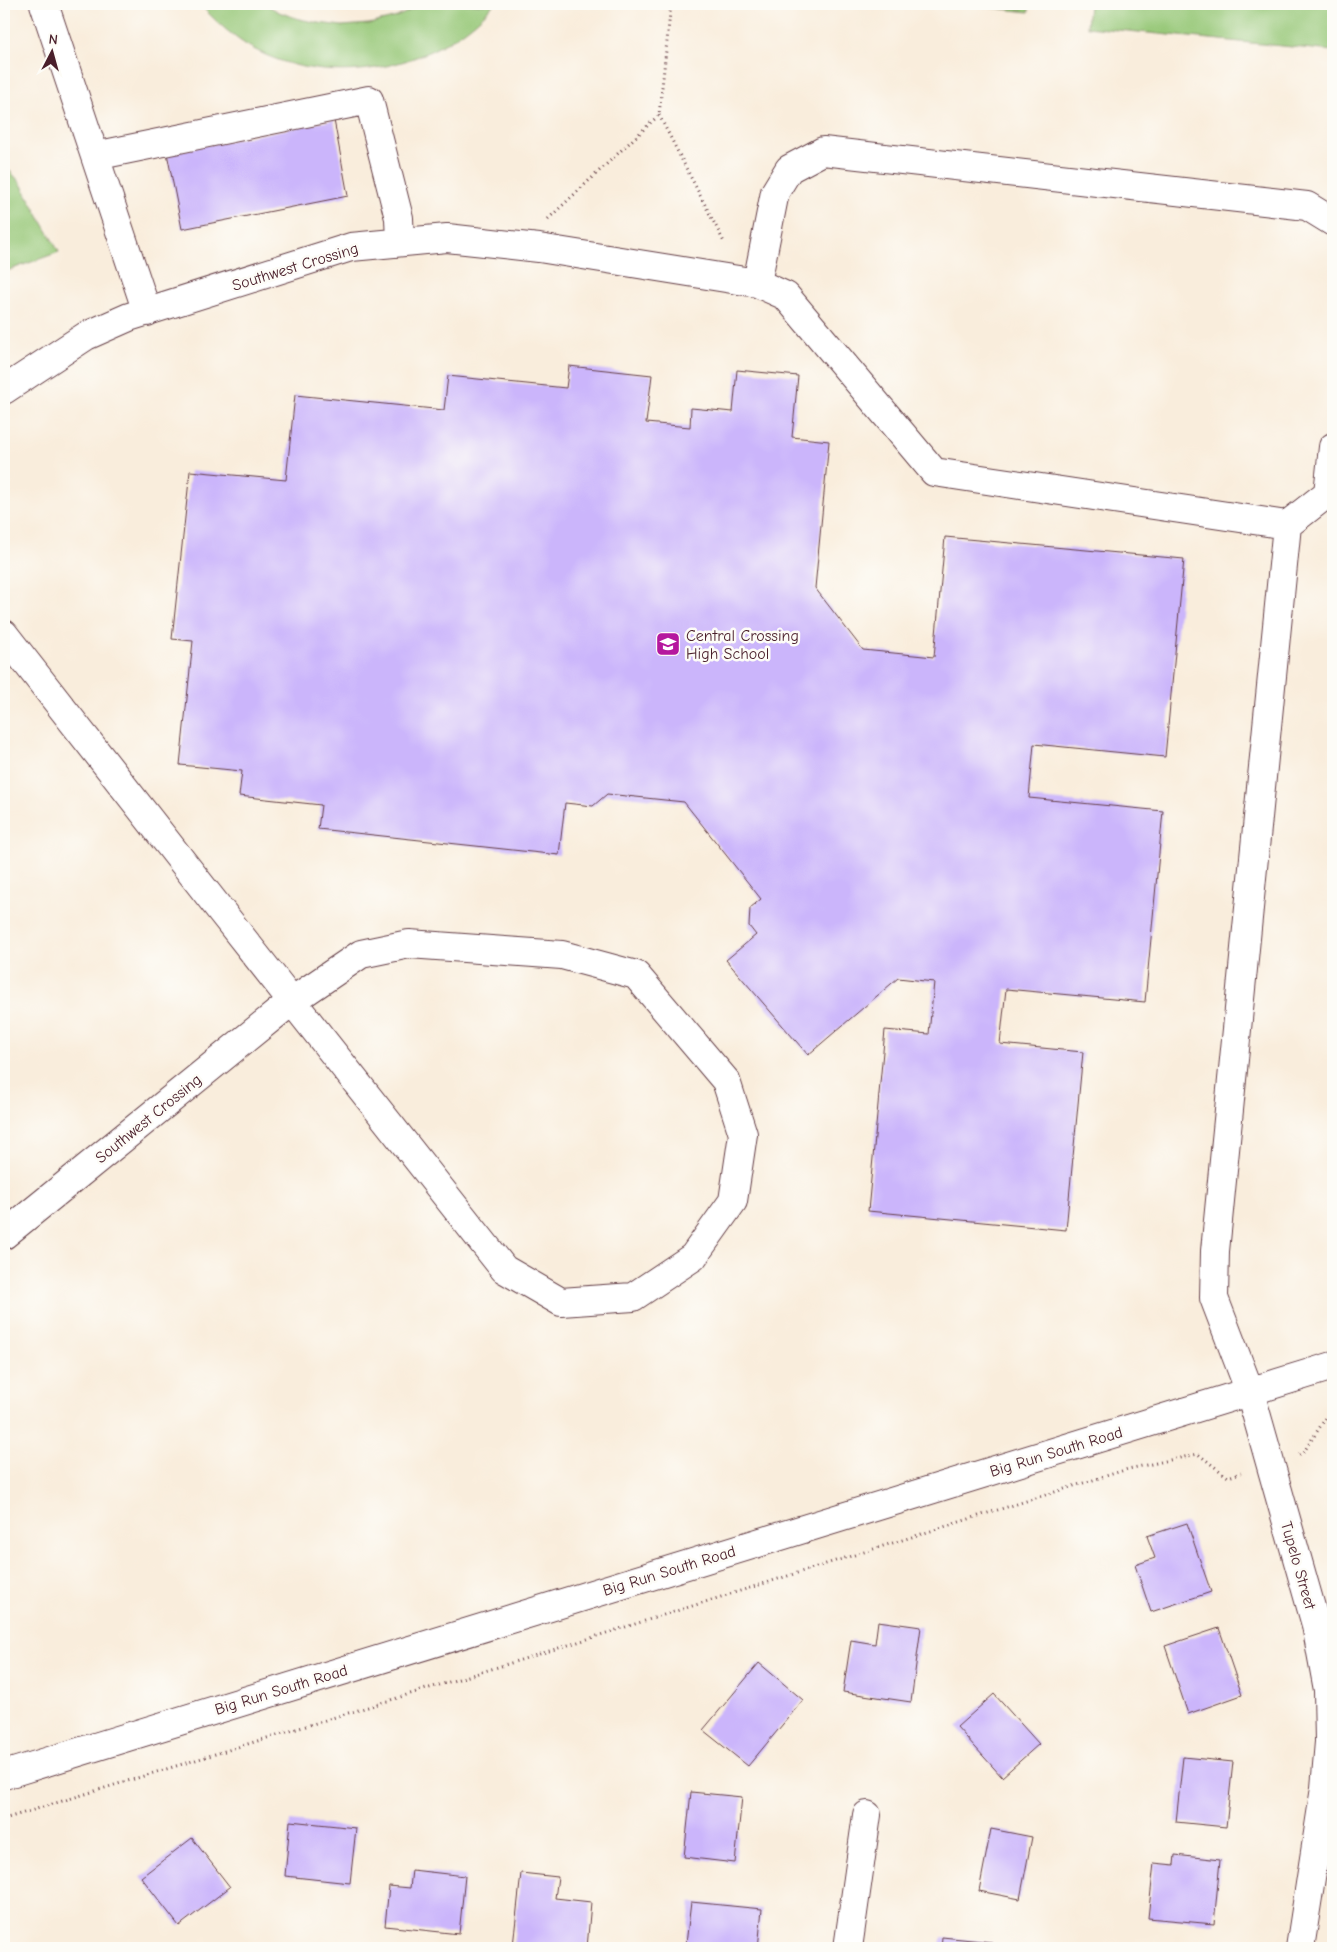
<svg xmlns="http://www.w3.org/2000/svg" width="1337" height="1952" viewBox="0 0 1337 1952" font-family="'Comic Neue',sans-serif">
<rect width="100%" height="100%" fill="#fdfcf7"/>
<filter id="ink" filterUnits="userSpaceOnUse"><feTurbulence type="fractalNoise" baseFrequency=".02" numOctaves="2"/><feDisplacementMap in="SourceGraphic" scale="10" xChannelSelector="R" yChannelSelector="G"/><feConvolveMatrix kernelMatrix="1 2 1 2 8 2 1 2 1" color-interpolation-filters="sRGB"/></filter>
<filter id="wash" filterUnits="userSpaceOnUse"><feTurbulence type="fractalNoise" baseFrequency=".0096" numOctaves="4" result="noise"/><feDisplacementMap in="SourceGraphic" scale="20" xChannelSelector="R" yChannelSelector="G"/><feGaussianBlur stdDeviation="1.12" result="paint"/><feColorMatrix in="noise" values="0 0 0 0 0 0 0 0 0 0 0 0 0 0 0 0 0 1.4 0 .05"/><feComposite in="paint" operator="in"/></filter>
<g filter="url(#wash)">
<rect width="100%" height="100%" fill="#f9eddc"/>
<path fill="#97c878" stroke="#707452" d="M199 4H265L279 12 299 19 319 23 342 26 369 24 397 17 423 4H494C434 72 324 93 245 44 228 33 213 18 199 4Z
M959 4H1029V12Z
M1089 4H1333V51L1087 27Z
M4 165 20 182 59 252 4 272Z"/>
<g id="blocks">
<path fill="#cbb5fb" d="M334 120 348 196 182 229 167 153Z
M569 366 652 375 646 423 690 427 691 408 733 412 737 370 798 376 792 437 829 441 815 588 863 650 934 657 945 537 1184 559 1165 757 1034 744 1029 798 1163 811 1145 1002 1006 989 1000 1044 1083 1052 1066 1230 868 1211 885 1030 929 1034 934 982 898 978 808 1055 726 960 756 935 749 926 750 908 761 899 684 802 607 794 593 806 565 803 559 855 318 829 321 805 239 796 242 771 180 765 193 641 172 639 190 471 286 480 295 395 444 410 448 376 566 388Z
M1187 1523 1211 1592 1151 1612 1135 1565 1155 1558 1147 1536Z
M878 1621 921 1627 911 1702 843 1692 851 1640 875 1644Z
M1219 1628 1242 1695 1188 1714 1165 1646Z
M759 1663 803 1700 748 1766 703 1730Z
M994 1694 1039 1744 1002 1777 957 1727Z
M1183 1757 1233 1762 1226 1827 1176 1822Z
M691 1792 742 1797 735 1863 684 1857Z
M290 1821 356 1828 350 1883 285 1876Z
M991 1829 1032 1837 1020 1899 979 1891Z
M192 1838 230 1887 179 1926 141 1877Z
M1175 1855 1220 1860 1214 1924 1148 1918 1154 1863 1174 1865Z
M412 1870 465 1876 459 1934 385 1926 389 1886 410 1888Z
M521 1873 558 1877 555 1898 591 1902 587 1948H532L513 1946Z
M691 1902 762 1909 758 1948H705V1946L686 1944Z
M942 1937 992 1942 991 1948H941Z"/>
</g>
</g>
<g filter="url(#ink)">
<use href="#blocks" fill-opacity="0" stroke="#643e46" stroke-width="1"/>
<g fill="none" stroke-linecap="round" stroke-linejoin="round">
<defs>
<path id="minor" d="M44 4 147 312
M95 156 369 100 399 218 400 241
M757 283 775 192 789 169 823 151 1307 206 1333 222
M4 390 86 336 129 317 351 247 447 238 539 248 757 283 786 296 934 472 1287 525 1328 493 1333 447
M1287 525 1215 1251 1214 1298 1250 1392 1316 1625 1328 1690 1329 1742 1325 1788 1300 1948
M4 634 221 911 292 1001 504 1269 561 1302 633 1297 693 1257 733 1201 743 1134 726 1081 636 975 562 955 409 944 361 954 292 1001 4 1235
M4 1775 1333 1366
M848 1948 867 1815"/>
</defs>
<use href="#minor" stroke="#643e46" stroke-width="30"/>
<path stroke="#643e46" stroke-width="3" stroke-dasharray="1 4" stroke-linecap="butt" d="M659 115 724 242
M548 219 659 115 671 4
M1299 1455 1303 1453 1333 1407
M4 1819 527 1658 1128 1469 1198 1454 1228 1477 1241 1473"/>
<use href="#minor" stroke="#fff" stroke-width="28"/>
</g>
</g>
<defs>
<symbol id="school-square" viewBox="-11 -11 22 22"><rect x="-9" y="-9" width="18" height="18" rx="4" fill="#b5179e" stroke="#fdfcf7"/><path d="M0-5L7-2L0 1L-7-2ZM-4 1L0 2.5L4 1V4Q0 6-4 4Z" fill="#fff"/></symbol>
</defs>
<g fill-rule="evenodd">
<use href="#school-square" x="654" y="630" width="28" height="28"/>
</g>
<g text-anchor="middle" stroke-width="5" stroke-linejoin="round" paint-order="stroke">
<g font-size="16" fill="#4a1f2b" stroke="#fdfcf7">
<text transform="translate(295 266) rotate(-17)" y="6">Southwest Crossing</text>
<text transform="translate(148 1118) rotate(-39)" y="6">Southwest Crossing</text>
<text transform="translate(1056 1451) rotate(-17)" y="6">Big Run South Road</text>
<text transform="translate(1299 1565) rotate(74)" y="6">Tupelo Street</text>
<text transform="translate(669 1570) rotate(-17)" y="6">Big Run South Road</text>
<text transform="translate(281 1689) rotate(-17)" y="6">Big Run South Road</text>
</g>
<g font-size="16" fill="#4a1f2b" stroke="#fdfcf7" text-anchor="start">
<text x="686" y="641">Central Crossing<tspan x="686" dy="18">High School</tspan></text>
</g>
</g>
<rect width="1337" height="1952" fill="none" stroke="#fdfcf7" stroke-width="20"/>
<g transform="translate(52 52) rotate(6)" stroke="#fdfcf7" stroke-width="4" paint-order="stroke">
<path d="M0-4L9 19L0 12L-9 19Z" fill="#4a1f2b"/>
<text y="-8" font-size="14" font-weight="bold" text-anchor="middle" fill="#4a1f2b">N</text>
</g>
</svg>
